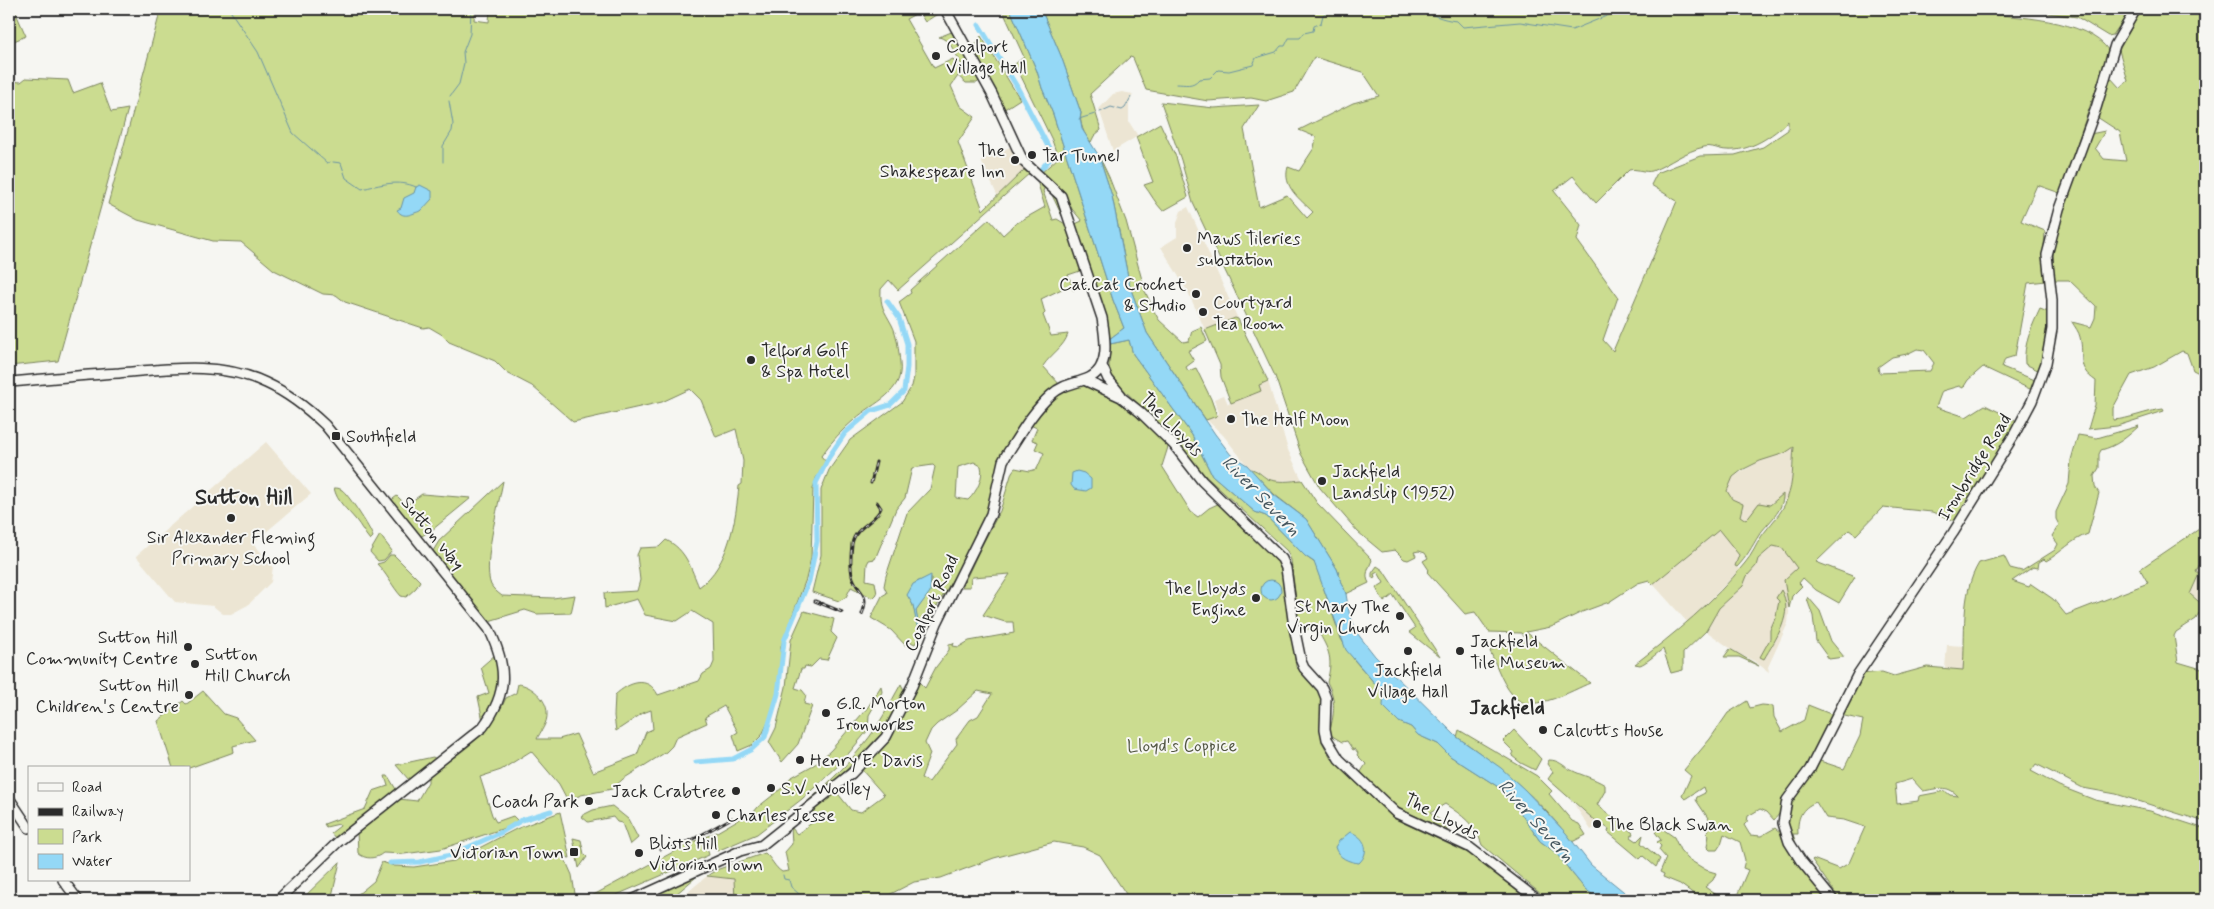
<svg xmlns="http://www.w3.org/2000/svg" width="2214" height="909" viewBox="0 0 2214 909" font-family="Mynerve,sans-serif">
<rect width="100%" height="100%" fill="#f6f6f2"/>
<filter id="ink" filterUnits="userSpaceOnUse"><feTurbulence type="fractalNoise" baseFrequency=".02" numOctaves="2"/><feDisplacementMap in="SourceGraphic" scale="10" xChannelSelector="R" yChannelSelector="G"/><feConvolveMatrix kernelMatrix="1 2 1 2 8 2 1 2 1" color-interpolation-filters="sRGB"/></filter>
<g filter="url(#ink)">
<path fill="#ece5d3" d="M1122 92 1133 94 1129 105V122L1138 136 1113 151 1099 109 1113 94Z
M1014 145 1026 168 998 197 981 161Z
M1188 207 1238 319 1235 318 1205 330 1188 292 1161 247 1177 237V222L1181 211Z
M1268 381 1288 450 1302 480 1275 481 1267 478 1255 469H1250L1223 435 1207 420 1219 413 1214 399 1224 395 1228 404 1261 391 1259 385Z
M266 442 311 494 253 543 273 566 271 582 248 605 231 614H223L213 606 175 602 136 556Z
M1794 446 1792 466 1793 477 1787 501 1783 500V495L1746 521 1740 516 1743 507 1728 495 1727 491 1733 477 1760 461 1785 453Z
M1719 530 1739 555 1735 566 1740 569 1688 623 1653 584Z
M1779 545 1788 553 1797 568 1787 590 1789 612 1788 623 1768 667 1769 672 1754 661 1737 653 1706 631 1719 608 1743 586 1747 576 1756 566 1758 559 1773 546Z
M2204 552 2205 553V607L2190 594 2199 574 2195 572Z
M1947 645 1965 646 1964 670 1945 668Z
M1574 804 1592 818 1602 824 1591 830Z
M707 876 734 879 735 900H687L684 895Z"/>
<path fill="#cbdc90" stroke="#7b845e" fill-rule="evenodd" d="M9 9H14L26 36 9 43Z
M161 9H475L474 20 489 22 490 9H941L942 11 925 22 919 12 906 19 934 68 953 59C960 70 964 76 979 76L980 80 977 83H966L958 76 951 86 960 106 975 117 958 142 983 210 1025 169 1030 173 898 290 889 280 881 289C880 307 884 310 892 325 897 334 899 352 900 363 904 393 874 402 855 419 842 430 831 442 821 456L826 462 816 478 813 489 811 558 806 579 781 646 782 667 777 695 769 720 762 735 752 745 738 751 733 735 738 732 724 706 705 717 707 723 676 737 672 746 666 752 623 779 612 789 581 795 568 801 559 784 531 751 501 770 480 777 492 815 496 822 513 816 520 823 441 849 404 854 383 853C376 859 365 860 358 853L357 832 399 799 417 801 428 782V776C461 751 488 738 506 698L516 693 518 684C531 685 547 699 547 713 548 723 540 732 537 739H559L576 734 593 772 637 755 646 732 653 729 651 710 643 713 616 731 614 716 615 695C629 682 648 675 658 695L699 681 703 674 711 669 714 662 713 624 692 611 677 621 645 615 637 599 605 608 604 593 637 591 640 580 637 555 640 548 659 547 666 540C686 549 691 569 699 587 729 566 736 519 739 486L742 484 743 461 736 429 716 437 701 400 690 389 662 402 573 422 532 386 507 373 495 361 449 342 441 334 429 327 423 328 345 302 336 295 323 294 274 270 241 242 213 241 138 220 108 204Z
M1002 9H1010L1037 71 1042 88 1053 114 1113 300 1124 328 1108 340C1107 300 1086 262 1073 225L1082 221 1072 209 1065 195 1041 173 1058 158 1052 140 1015 64 1024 57Z
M1041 9H1969V13H1978C2014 17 2087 18 2109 51L2060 193 2037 185 2021 221 2045 231 2043 261 2046 281 2028 283 2015 356 2005 359 2002 367 2035 380 2032 390 1983 367 1968 380 1963 388 1959 386 1942 391 1936 407 1966 417 1985 405 2017 421 1955 521 1932 512 1883 507 1856 535 1849 530 1816 562 1855 577 1839 603 1816 590 1803 578 1799 583 1802 586 1792 596 1789 608 1784 580 1797 568 1782 548 1773 546 1758 559 1756 566 1747 576 1743 586 1719 608 1706 631 1683 653V670L1671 673 1663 649C1656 654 1646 663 1640 665L1635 664C1675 633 1714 602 1745 563 1752 555 1756 545 1761 537 1770 524 1782 514 1787 499 1794 482 1792 465 1794 447L1785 453 1760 461 1742 470 1733 477 1727 491 1732 499 1743 504 1740 516 1746 520 1759 503 1770 505 1783 494C1784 511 1768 522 1759 535 1752 546 1747 557 1737 567L1735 566 1739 555 1719 530 1653 584 1649 580 1638 583 1609 602 1582 612 1551 627 1526 632 1590 683C1573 690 1533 713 1517 699 1504 689 1497 666 1490 651L1497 647 1527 640 1521 633 1489 632 1475 612 1465 614 1427 572 1429 570 1423 561 1428 558 1425 553 1419 551 1414 552 1416 556 1408 560 1404 559 1395 550 1382 552 1358 532 1320 488 1301 454 1275 376 1193 203 1181 160 1161 102 1214 108 1259 105 1244 129 1259 207 1287 195 1307 218 1313 212C1300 199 1282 187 1288 167L1299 171 1314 148 1316 137 1299 130 1353 103 1379 96 1363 72 1314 57 1294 92 1266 101 1251 98 1208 101 1146 90 1133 58 1130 57 1090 94 1101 130 1094 136 1091 142C1084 135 1079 123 1081 113L1061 56ZM1788 121V130L1763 147 1735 155 1700 156 1657 173 1651 185 1677 201 1613 351 1603 340 1618 297 1577 240 1581 225 1554 191 1573 176 1596 203 1629 170C1637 168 1645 173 1652 171 1670 164 1685 151 1704 147 1712 145 1719 150 1727 150 1749 152 1773 136 1788 121ZM1917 349 1924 350 1934 363 1930 371 1879 373 1878 367 1892 357 1907 354Z
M2019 9H2113L2126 16 2113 35 2108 36 2077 17Z
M2142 9H2205V376L2193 370 2187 353 2182 351 2154 367 2131 375 2113 408V420C2130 419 2146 411 2163 409L2164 411 2117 426 2088 429 2095 405 2096 381C2075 367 2085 357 2080 337 2079 332 2075 327 2072 322L2091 327 2095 318 2096 306 2069 280H2055C2046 230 2073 180 2090 134L2105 131 2095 148 2104 159 2126 161 2120 132 2097 117 2110 77 2120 88 2128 81 2119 50Z
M954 31 972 64 970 71C958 70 957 42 939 37Z
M981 36 1020 99 1003 110 972 51Z
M26 78 68 80 73 93 100 83 111 112 128 109 58 361 9 366V81L21 82Z
M1160 123 1176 157 1188 197 1163 211C1155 203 1151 194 1144 185L1153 182 1136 137Z
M1099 156 1109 177 1126 221 1145 291 1154 311 1159 320 1183 342 1189 341 1192 331 1201 327 1207 341 1188 351 1194 361 1186 367 1188 371 1196 368 1211 399 1217 416 1206 420 1147 333 1130 287 1112 196Z
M1042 181 1057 199 1062 216 1052 195 1045 187 1043 191 1053 220 1057 219 1067 225 1083 270 1068 275 1074 290H1073L1070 285 1041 299 1045 313 1043 315 1051 336 1068 334C1064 347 1051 354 1043 366L1060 385 1046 393 1037 401 1006 452 992 503 969 551 915 644 909 641 906 646 891 630 871 618 882 596 887 593 884 586 886 576 907 513 930 489 935 467 933 465 912 468 905 498 896 509 875 559 869 560 867 564 866 580 875 582 877 594 873 598 851 587 846 597 839 601 812 592 821 555V490L829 470 850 440 902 402 912 386 914 377V341L899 302 911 293 910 290 989 219 1003 235 1015 224 1045 207 1038 184ZM974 462 981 466C984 477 977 492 968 500L956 498 958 467ZM931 577V588L916 611 918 626 913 605 908 595 916 582Z
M2040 309 2048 312V319L2040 371 2025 364C2023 345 2032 326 2040 309Z
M1235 318 1238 319 1268 381 1259 385 1261 391 1231 403 1221 377 1220 365 1205 330Z
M1129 340 1133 354 1192 435 1212 475 1255 512 1266 516 1305 556 1315 563 1341 639 1355 661 1384 694 1399 722 1411 727 1418 735 1438 744 1450 756 1503 790 1510 798 1540 841 1555 852 1585 889 1600 900H1548L1482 845C1476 825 1462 815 1445 804L1430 813 1448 826V830L1401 810 1359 775 1366 764 1357 755 1358 753 1355 749 1353 750 1347 741 1342 742 1329 734C1334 715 1337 700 1327 682 1334 656 1328 649 1315 626L1300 633 1291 560 1287 551 1200 471 1181 446 1113 379 1109 367 1110 344Z
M1080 383 1123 402 1169 444 1162 466 1191 512 1198 517 1209 508 1222 502 1280 563 1286 590 1296 667 1314 683 1321 697 1322 742 1331 758 1393 818 1472 855 1527 899 1526 900H1130L1100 855 1083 847 1054 842 994 858 941 878 914 882 879 900H735L734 879 707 876 716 870 765 853C772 859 774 867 782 872L789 871 785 852 792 844 791 827 797 834 817 819 812 811 835 790 851 810 861 812 884 795 860 768 887 741 916 679 925 688 936 667 949 650V644L954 643 953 646 959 647 969 641 1014 633 1013 622H1005L983 615 1010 574 973 577 971 578 970 587H962L981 547 1000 511 1012 472 1015 468 1030 471 1037 469 1044 453 1035 449 1038 442 1032 440 1037 428 1030 425C1044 408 1058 389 1080 383ZM978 691 992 694 978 716 970 720 956 739 957 744 929 782 921 778 930 754 925 743 931 730 937 724 957 710Z
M2139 426C2127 437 2117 446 2101 450L2099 454V468L2094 476 2095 487 2099 493 2088 534C2072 539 2061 553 2046 561L2044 559 2039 562 2038 568 2033 567 2012 581 2029 587 2031 584 2053 599 2066 615 2148 583 2140 569 2205 525V553L2196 572 2199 574 2190 594 2205 607V629L2199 613 2196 619 2176 632 2174 636 2178 662 2205 670V822L2116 794 2083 788 2036 764 2031 771 2059 786 2095 800 2150 811 2205 829V900H1840L1812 860 1813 859 1839 869 1849 863 1865 827 1844 820 1826 818 1816 802C1801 808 1797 818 1798 834H1793L1799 854 1786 827 1789 804 1820 761 1844 769 1860 736 1863 720 1840 715 1861 674 1882 672 1894 676 1927 667 1963 670C1966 634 1960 594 1979 563L2004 556 2010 568 2022 571 2055 550 2058 544 2052 536 2059 525 2056 519V512L2069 484 2071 460 2078 435 2097 438ZM1912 779 1923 791C1937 789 1947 784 1958 796L1950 795 1945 791 1919 796 1918 801 1897 804 1895 784Z
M1250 469C1257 469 1262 476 1268 479 1278 483 1291 481 1302 480L1317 503 1372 560C1369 568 1364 575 1369 583L1346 594 1337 569 1306 519 1275 495Z
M503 481C499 504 482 565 491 585 493 589 498 593 502 596L553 598 575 595 571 613 537 614 525 610 489 621 434 556 433 551 439 541Z
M334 488C337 488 339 488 342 490 348 494 371 529 373 537L370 540C364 533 361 526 356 520 347 509 337 502 334 488Z
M422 494 471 498 432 530 420 537 390 501 397 496 406 505Z
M380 535 392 551 384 560 378 561 370 552Z
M390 555H394L420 581 416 588 406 597 401 596C392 586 387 574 377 564L384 562Z
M1377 566 1383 570 1440 657 1409 632 1415 628 1393 595 1384 602 1376 588 1384 583 1378 572 1374 574 1375 577 1372 578V573Z
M1781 590C1795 613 1775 640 1764 659L1760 657 1770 639V630L1776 616 1779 601 1776 598Z
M1808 597 1820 611 1831 641 1844 657 1829 659 1816 641 1813 616 1807 599Z
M804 611 834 619 831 632 837 638 827 660 819 659 811 667 805 666 804 669H801L795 688 802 690 806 695 804 704 812 706 798 744 782 762 769 742 776 728 786 687 791 640Z
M1730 649 1759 666 1739 657H1724Z
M496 654C503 679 497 699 483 721L478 697 489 693 481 667Z
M901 684 904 690V696L884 731 833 784 789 818C815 795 842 772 864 744 879 726 889 705 901 684Z
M881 686 882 692 869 715 868 730 839 765 802 799 757 834 717 851 713 844 707 847 709 855 605 900H589L588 898 686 845 717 832 741 818 753 813 758 807 782 788 790 778 817 763 831 750 868 707Z
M203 691 224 714 236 718 255 740 233 746 234 752 189 768H173L158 721 183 701 186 704 188 703Z
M1747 701 1750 708 1762 705 1773 706 1774 717 1782 732 1804 720 1808 705 1833 715 1813 756 1785 799 1780 813 1774 820 1767 812 1760 809 1748 816 1747 822 1744 825 1750 835 1761 836 1775 828 1781 833 1825 894 1815 900H1735L1748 870 1743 868 1745 860 1740 842 1724 834 1721 844 1717 850H1710L1707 847 1709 835 1707 833 1710 821 1696 800 1697 797 1705 793 1703 787 1685 799 1682 796 1691 776 1684 770 1710 739 1728 713Z
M1459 730 1537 776 1552 791 1549 794 1572 821 1579 824 1586 835 1572 842C1541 800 1500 766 1457 737Z
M1514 730 1541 759 1535 770 1521 763 1512 756 1514 752 1503 741Z
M433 757 436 759 409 780 396 765Z
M1549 760C1559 760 1563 766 1571 770 1583 776 1594 778 1605 785V791L1597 805 1633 833 1631 837 1637 841 1643 835 1641 843 1660 859 1656 867 1643 856 1640 859 1608 832 1609 829 1592 818 1548 779 1553 772 1547 764Z
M385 776H388L397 791 336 839 331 833 340 826 339 824 326 827 324 824 365 809 373 791 388 786Z
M612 806 628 819 638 838 630 845 622 823 617 822 613 817 588 822 581 816 593 810Z
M560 812 570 858 564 857 572 875 576 900H351L374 881 382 862 394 866 414 867 454 861 516 829Z
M1660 827 1674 837 1680 850 1688 859 1706 870 1716 873 1713 880 1705 887 1724 900H1702L1680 884 1663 877 1664 874 1660 872 1666 858 1659 850 1661 846 1657 842 1661 840 1655 832Z
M573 838 581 840 584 854 587 857 579 868Z
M340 862 331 900H301Z
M702 872 669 900H642Z"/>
<path fill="#94d8f6" stroke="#6a93a5" d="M1010 9H1041L1061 56 1081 113 1080 118 1082 129 1099 156 1112 196 1130 287 1147 333 1215 434 1231 455 1247 465 1274 495 1306 519 1337 569 1346 594 1349 612 1357 633 1375 656 1457 737 1501 768 1525 790 1566 833 1591 865 1634 900H1600L1585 889 1555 852 1540 841 1510 798 1503 790 1450 756 1438 744 1418 735 1411 727 1399 722 1383 706 1384 694 1346 650 1314 562 1305 556 1266 516 1255 512 1212 475 1192 435 1133 354 1129 340 1110 344 1108 340 1124 328 1113 300 1053 114 1042 88 1037 71Z
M420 185 432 191V199L421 211C412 213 404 220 397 210L401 208 404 198 414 193 416 187Z
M1077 471 1084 473 1091 479V488L1086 491 1074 489 1071 485 1072 473Z
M931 575 930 592 916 611 919 626H917L913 605 907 595 913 584Z
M1261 590a10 10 0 1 1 20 0a10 10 0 1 1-20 0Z
M1350 832C1365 836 1371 852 1359 863 1349 862 1338 858 1335 847L1339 841Z"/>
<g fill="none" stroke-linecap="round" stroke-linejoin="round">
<path stroke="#6a93a5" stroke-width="1" d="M229 9 258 52 293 133 327 163 330 162
M1418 9C1431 14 1443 20 1457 21L1463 27 1520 22 1572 30 1609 15 1613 9
M1176 84C1186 84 1192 87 1199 79L1210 78 1218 70 1229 71 1253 65 1256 58 1276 52 1281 46H1285L1289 38H1300L1304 33 1313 31 1314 26 1321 23 1323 15 1331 9
M450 96 459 84 464 63 463 52 470 34 471 9
M1100 112 1111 107 1122 110 1125 108 1131 97
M1079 119 1095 114
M333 162 341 163 346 178 362 189C379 185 399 179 416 187
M443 162V146L452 131 453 124 449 101
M783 875 784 879 789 880 791 887 806 900"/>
<path stroke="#94d8f6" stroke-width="5" d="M979 25 1016 85 1051 152 1050 159 1042 168
M696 762 733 759 752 749 765 737 778 694 784 641 809 581 817 541 816 483 829 457 845 433 871 411 890 405 904 391 907 367V344L899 318 887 301
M390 863 420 862 451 855 500 833 522 820 551 811"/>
<defs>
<path id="secondary" d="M1102 366 1108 379 1121 395
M1084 380 1121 397 1140 412 1174 445 1202 481 1282 559 1286 568 1294 627 1301 661 1304 668 1322 688 1326 698 1325 729 1327 739 1339 759 1396 813 1469 847 1538 900
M9 382C46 379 82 375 119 373 167 369 221 361 266 383 288 393 307 408 325 425L489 629C507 666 509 692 483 727L338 842 278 900
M9 798 29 828
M63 880 78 900
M632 900 740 851 762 845 852 773 886 737 912 686 937 623 991 514 1003 461 1007 454C1020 434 1033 411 1051 395 1063 384 1075 384 1089 378 1111 368 1105 337 1102 318L1061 196 1023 161 992 94 945 9
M1833 900 1801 861 1789 842 1783 823 1787 800 1810 769 1858 674 1953 533 2014 435 2032 401 2046 363 2052 329V300L2047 255 2059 209 2096 108 2115 45 2136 9"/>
</defs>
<use href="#secondary" stroke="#2b2b2b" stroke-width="12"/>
<use href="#secondary" stroke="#f6f6f2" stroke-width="9"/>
<defs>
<path id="rail" d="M871 483 876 462
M815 601 842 612
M862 614C871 591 857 594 852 575 850 566 851 553 852 544 855 526 875 523 881 508L877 502
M660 849 690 841 732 818"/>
</defs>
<use href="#rail" stroke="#2b2b2b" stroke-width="3"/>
<use href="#rail" stroke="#f6f6f2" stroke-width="1" stroke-dasharray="4" stroke-linecap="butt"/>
</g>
</g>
<g fill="#2b2b2b" stroke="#f6f6f2" stroke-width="2">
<circle cx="936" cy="56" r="5"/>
<circle cx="1032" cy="155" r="5"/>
<circle cx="1015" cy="160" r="5"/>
<circle cx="1187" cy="248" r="5"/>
<circle cx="1196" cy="294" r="5"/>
<circle cx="1203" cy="312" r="5"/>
<circle cx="751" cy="360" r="5"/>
<circle cx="1231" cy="419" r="5"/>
<rect x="331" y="431" width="10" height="10" rx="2.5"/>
<circle cx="1322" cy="481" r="5"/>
<circle cx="231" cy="518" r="5"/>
<circle cx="1256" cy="598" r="5"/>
<circle cx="1400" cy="616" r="5"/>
<circle cx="188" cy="647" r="5"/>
<circle cx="1408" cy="651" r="5"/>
<circle cx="1460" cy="651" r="5"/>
<circle cx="195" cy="664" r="5"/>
<circle cx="189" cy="695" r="5"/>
<circle cx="826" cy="713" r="5"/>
<circle cx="1543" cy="730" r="5"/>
<circle cx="800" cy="760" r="5"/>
<circle cx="771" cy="788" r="5"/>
<circle cx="736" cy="791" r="5"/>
<circle cx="589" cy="801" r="5"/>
<circle cx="716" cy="815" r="5"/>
<circle cx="1597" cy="824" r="5"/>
<rect x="569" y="847" width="10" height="10" rx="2.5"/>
<circle cx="639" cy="853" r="5"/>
</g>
<g text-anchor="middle" stroke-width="4" stroke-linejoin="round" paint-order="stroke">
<g font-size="18" fill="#2b2b2b" stroke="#f6f6f2" text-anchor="start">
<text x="946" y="52">Coalport<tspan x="946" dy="21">Village Hall</tspan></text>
<text x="1005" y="156" text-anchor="end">The<tspan x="1005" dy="21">Shakespeare Inn</tspan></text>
<text x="1042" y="161">Tar Tunnel</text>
<text x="1197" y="244">Maws Tileries<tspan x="1197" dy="21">substation</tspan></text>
<text x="1186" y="290" text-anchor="end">Cat.Cat Crochet<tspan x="1186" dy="21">&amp; Studio</tspan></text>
<text x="1213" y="308">Courtyard<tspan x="1213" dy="21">Tea Room</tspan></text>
<text x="761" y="356">Telford Golf<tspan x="761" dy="21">&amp; Spa Hotel</tspan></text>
<text x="1241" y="425">The Half Moon</text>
<text x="346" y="442">Southfield</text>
<text x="1332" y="477">Jackfield<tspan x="1332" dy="21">Landslip (1952)</tspan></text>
<text x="231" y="543" text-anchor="middle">Sir Alexander Fleming<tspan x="231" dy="21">Primary School</tspan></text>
<text x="1246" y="594" text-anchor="end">The Lloyds<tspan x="1246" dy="21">Engine</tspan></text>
<text x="1390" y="612" text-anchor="end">St Mary The<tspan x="1390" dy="21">Virgin Church</tspan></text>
<text x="178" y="643" text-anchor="end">Sutton Hill<tspan x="178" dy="21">Community Centre</tspan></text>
<text x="1470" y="647">Jackfield<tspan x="1470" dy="21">Tile Museum</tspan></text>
<text x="205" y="660">Sutton<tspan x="205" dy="21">Hill Church</tspan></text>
<text x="1408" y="676" text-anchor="middle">Jackfield<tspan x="1408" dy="21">Village Hall</tspan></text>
<text x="179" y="691" text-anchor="end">Sutton Hill<tspan x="179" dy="21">Children's Centre</tspan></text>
<text x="836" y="709">G.R. Morton<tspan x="836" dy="21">Ironworks</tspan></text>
<text x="1553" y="736">Calcutts House</text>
<text x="810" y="766">Henry E. Davis</text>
<text x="781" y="794">S.V. Woolley</text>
<text x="726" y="797" text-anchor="end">Jack Crabtree</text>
<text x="579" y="807" text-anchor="end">Coach Park</text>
<text x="726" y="821">Charles Jesse</text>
<text x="1607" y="830">The Black Swan</text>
<text x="649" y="849">Blists Hill<tspan x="649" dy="21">Victorian Town</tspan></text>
<text x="564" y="858" text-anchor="end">Victorian Town</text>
</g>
<g font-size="18" fill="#2b2b2b" stroke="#f6f6f2">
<text transform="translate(1172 424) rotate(46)" y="6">The Lloyds</text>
<text transform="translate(1974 467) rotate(-58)" y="6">Ironbridge Road</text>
<text transform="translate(433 533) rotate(51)" y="6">Sutton Way</text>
<text transform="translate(931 603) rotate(-65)" y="6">Coalport Road</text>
<text transform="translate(1442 816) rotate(27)" y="6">The Lloyds</text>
</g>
<g font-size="18" fill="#535744" stroke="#f6f6f2">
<text x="1182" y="751">Lloyd's Coppice</text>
</g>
<g font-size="19" font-style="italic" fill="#45565e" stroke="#f6f6f2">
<text transform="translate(1262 495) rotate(46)" y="7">River Severn</text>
<text transform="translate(1537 820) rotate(48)" y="7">River Severn</text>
</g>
<g font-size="20" font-weight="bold" fill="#2b2b2b" stroke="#f6f6f2">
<text x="1507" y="714">Jackfield</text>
</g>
<g font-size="22" font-weight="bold" fill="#2b2b2b" stroke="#f6f6f2">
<text x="244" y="504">Sutton Hill</text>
</g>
</g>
<rect width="2214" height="909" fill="none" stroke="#f6f6f2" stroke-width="30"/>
<rect x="15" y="15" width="2184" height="879" fill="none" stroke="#2b2b2b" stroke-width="2" filter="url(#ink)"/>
<rect x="28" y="766" width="162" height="115" fill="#f6f6f2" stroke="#a5a5a2"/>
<rect x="38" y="783" width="25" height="8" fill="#f6f6f2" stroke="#a5a5a2"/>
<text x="72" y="792" font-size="15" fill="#2b2b2b">Road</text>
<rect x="38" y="808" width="25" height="8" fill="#2b2b2b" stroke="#a5a5a2"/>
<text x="72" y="816" font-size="15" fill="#2b2b2b">Railway</text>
<rect x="38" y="829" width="25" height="15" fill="#cbdc90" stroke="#a5a5a2"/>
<text x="72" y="842" font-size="15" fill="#2b2b2b">Park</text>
<rect x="38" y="854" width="25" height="15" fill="#94d8f6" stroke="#a5a5a2"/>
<text x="72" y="866" font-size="15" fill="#2b2b2b">Water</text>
</svg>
